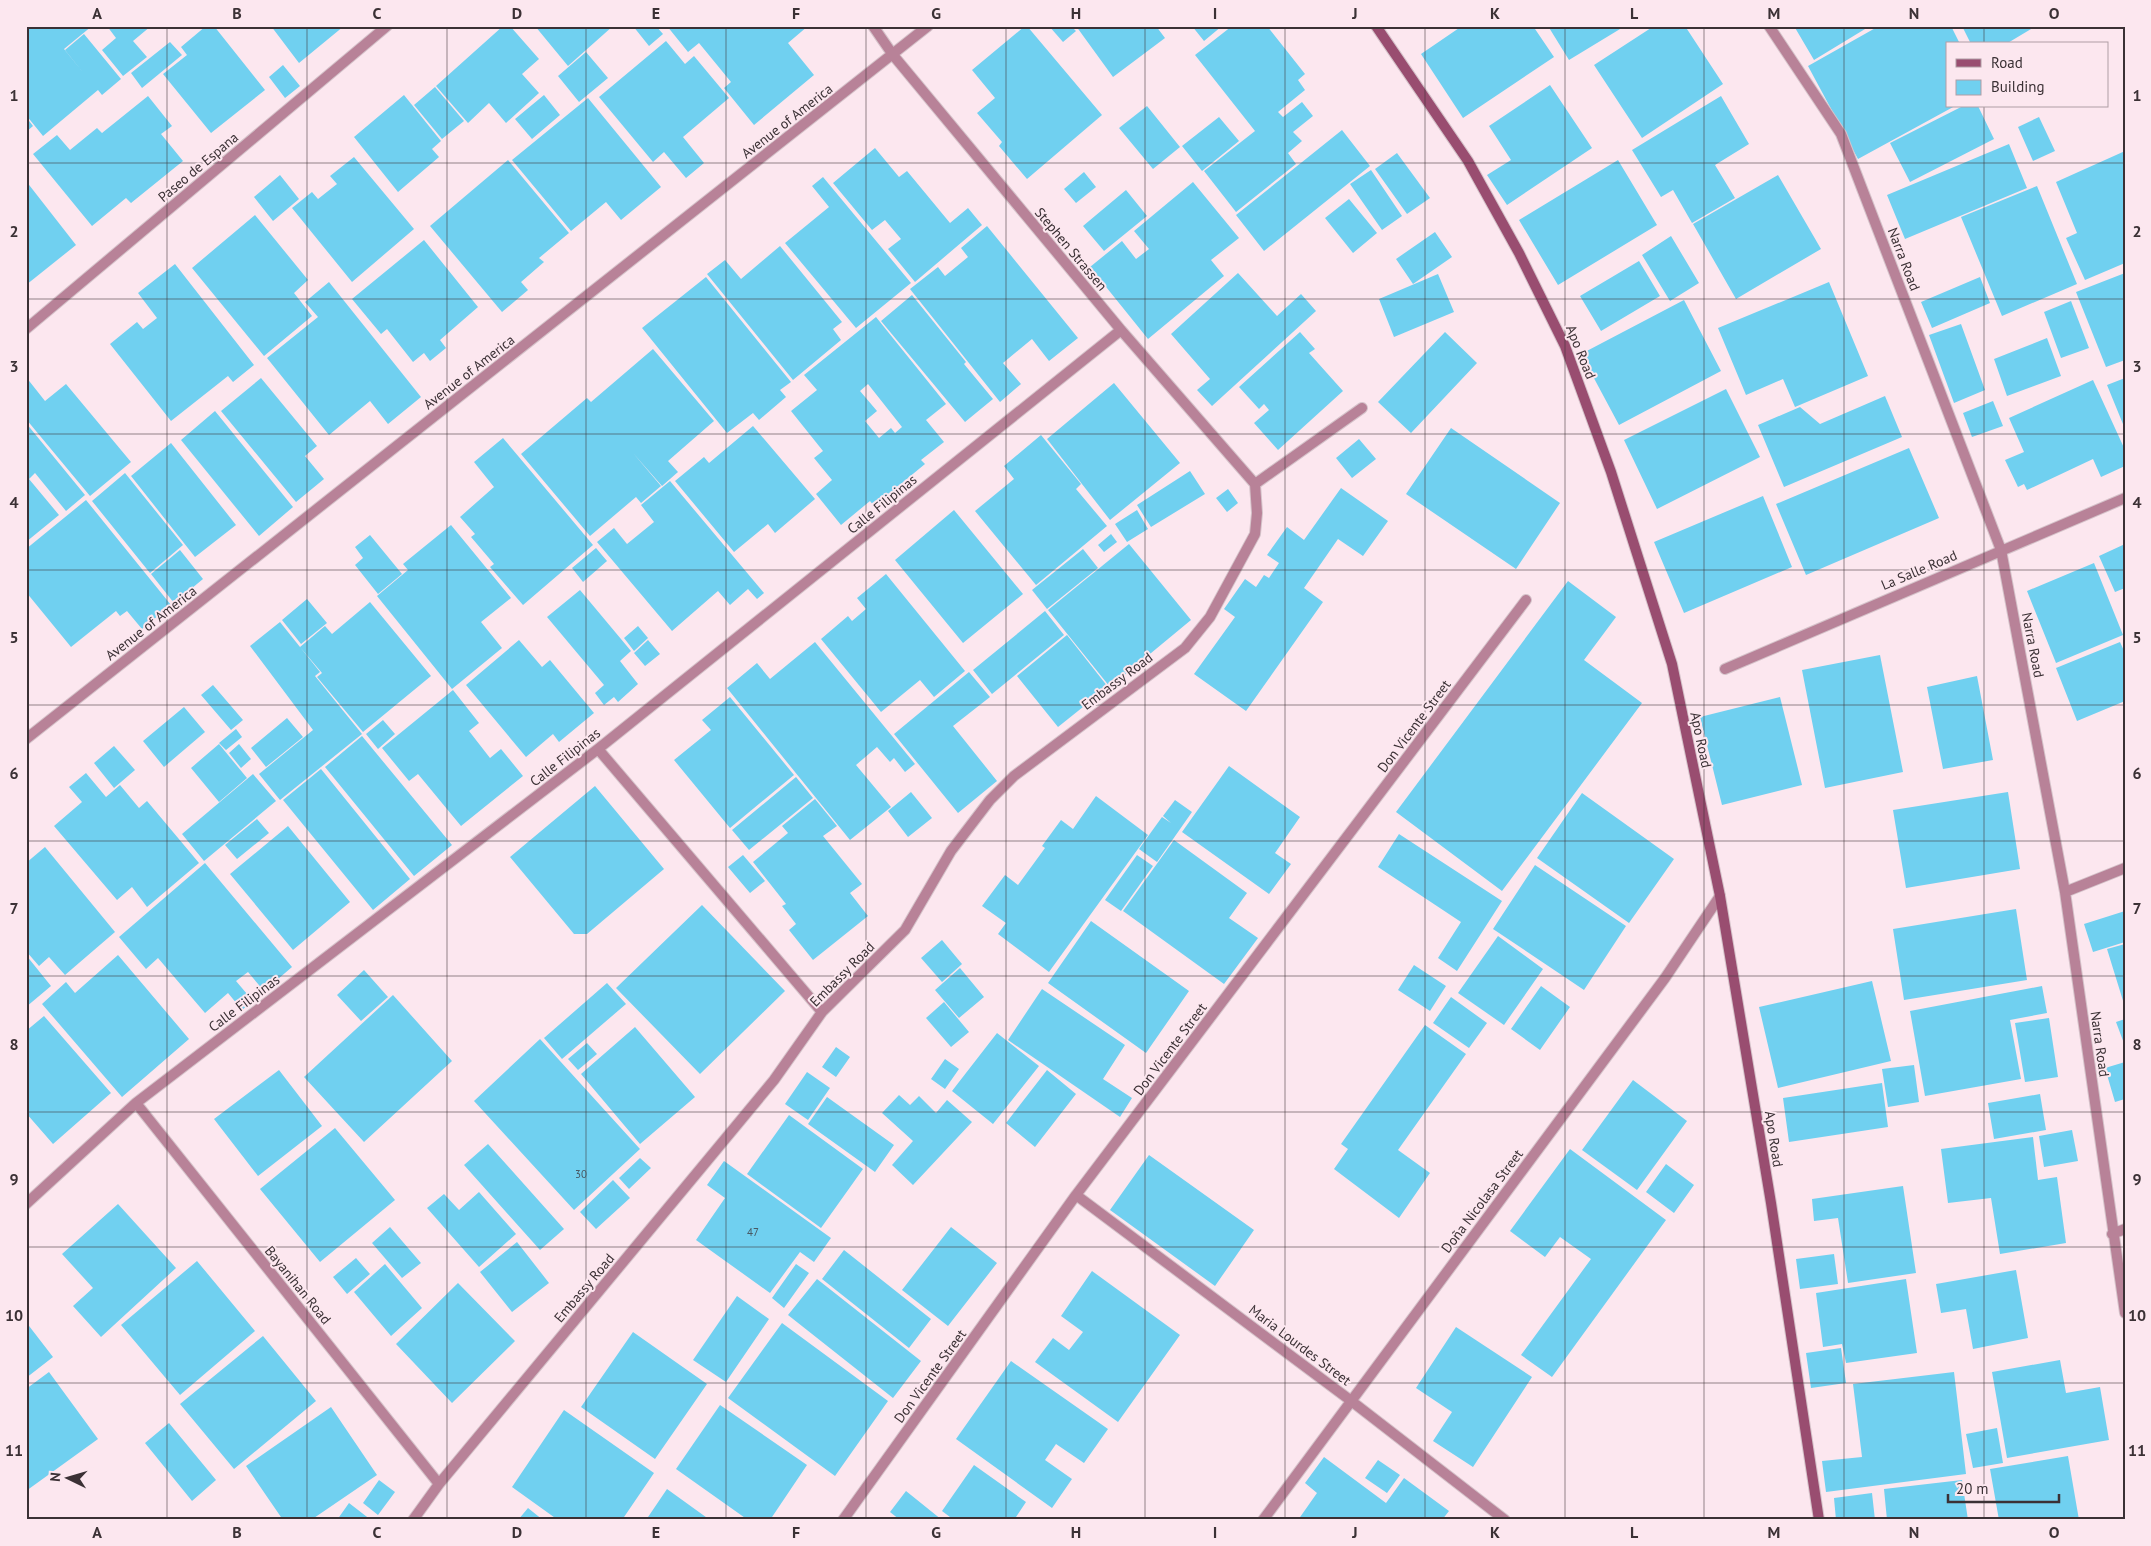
<svg xmlns="http://www.w3.org/2000/svg" width="2151" height="1546" viewBox="0 0 2151 1546" font-family="'PT Sans',sans-serif">
<rect width="100%" height="100%" fill="#fce7ef"/>
<path fill="#70d0f0" fill-rule="evenodd" d="M26 26H92L64 49 85 75 65 50 84 34 121 79 102 95 98 90 43 136 26 115Z
M107 26H151L133 41 147 57 123 76 102 50 116 38Z
M206 26H214L265 90 211 133 163 74 187 55 181 47Z
M271 26H344L299 63Z
M503 26H510L539 59 522 74 539 93 506 123 489 103 468 123 436 86Z
M535 26H613L568 66Z
M633 26H656L663 34 649 46Z
M667 26H808L788 43 814 75 754 125 724 88 731 82 699 43 688 52Z
M1025 26H1027L1102 115 1027 179 999 146 1002 142 977 113 995 98 972 70Z
M1049 26H1071L1076 31 1063 42Z
M1076 26H1156L1165 38 1113 77Z
M1192 26H1222L1204 41Z
M1232 26H1267L1305 74 1298 80 1305 90 1278 112 1283 117 1302 102 1313 116 1293 132 1302 141 1288 153 1296 164 1236 212 1204 171 1255 131 1195 55Z
M1462 26H1533L1554 57 1463 118 1421 54Z
M1548 26H1625L1569 60Z
M1654 26H1685L1723 84 1642 138 1594 65Z
M1794 26H1870L1814 60Z
M1879 26H1951L1960 44H1947V106H1955L1858 159 1808 66Z
M1962 26H2036L2006 44H1971Z
M666 41 685 64 694 56 729 98 683 137 704 163 686 178 664 152 653 162 599 97Z
M170 42 182 55 142 88 131 73Z
M586 52 608 78 579 102 558 76Z
M283 65 300 86 285 98 269 77Z
M1550 85 1592 148 1507 205 1487 175 1511 160 1489 126Z
M435 87 464 121 442 139 414 105Z
M404 95 441 141 432 149 439 157 398 192 354 137Z
M544 95 560 115 532 139 515 119Z
M148 96 172 126 161 134 183 161 131 203 126 198 92 226 33 154 57 135 70 150 97 128 102 133Z
M1721 96 1749 144 1715 165 1735 198 1692 223 1673 190 1661 197 1632 150Z
M588 98 661 187 621 220 606 202 571 231 512 160Z
M1147 106 1180 147 1153 169 1119 128Z
M1963 106H1978L1994 139 1910 182 1890 143Z
M26 117 33 126 26 132Z
M1219 117 1239 141 1202 171 1182 146Z
M2039 117 2055 151 2033 161 2018 127Z
M1342 130 1370 166 1264 251 1236 215Z
M2009 144 2027 188 1905 239 1887 195Z
M875 148 899 177 907 171 950 223 968 208 982 225 915 282 888 249 901 239 885 220 872 230 833 183Z
M2125 151V263L2085 280 2066 238 2077 233 2056 182Z
M1397 153 1430 198 1407 214 1375 169Z
M354 157 414 229 352 282 292 208 312 192 318 199 337 184 330 176Z
M508 160 569 233 539 258 544 262 521 282 528 290 502 312 430 226Z
M1618 160 1657 225 1558 285 1519 220Z
M1371 170 1402 216 1382 230 1350 184Z
M1084 172 1096 187 1076 203 1064 189Z
M280 175 299 199 273 221 254 197Z
M1778 175 1821 249 1736 299 1693 224Z
M823 177 911 283 856 328 785 243 829 207 812 186Z
M26 181 76 245 26 285Z
M1193 182 1239 238 1211 260 1224 276 1148 339 1090 267 1122 241 1136 259 1149 249 1134 231Z
M2037 186 2077 284 2002 316 1961 217Z
M1126 190 1147 216 1104 251 1083 226Z
M1349 199 1377 233 1353 253 1325 218Z
M255 215 308 280 294 293 312 316 264 356 192 268Z
M987 226 1078 338 1049 361 1032 339 1003 363 1021 384 1000 402 910 289 938 267 945 276 968 257 961 248Z
M1435 232 1452 257 1413 284 1396 259Z
M1671 236 1699 283 1670 301 1642 255Z
M424 240 478 307 440 340 446 348 430 361 424 353 413 362 387 329 381 334 352 299Z
M780 246 842 322 833 329 841 340 793 380 707 274 725 260 741 279Z
M1639 261 1660 296 1601 331 1580 296Z
M175 264 254 365 233 382 228 376 171 421 110 344 137 322 143 329 157 318 138 293Z
M1238 273 1277 316 1301 294 1316 311 1212 406 1197 390 1210 379 1171 334Z
M2125 273V360L2106 367 2076 292Z
M1438 274 1454 312 1394 337 1379 299Z
M706 277 791 382 780 390 786 397 759 420 753 413 727 433 642 328Z
M1980 277 1990 303 1932 328 1921 302Z
M329 282 421 397 388 424 370 401 329 435 267 358 318 317 305 302Z
M1829 282 1868 376 1795 407 1783 379 1746 395 1718 328Z
M912 295 966 362 964 364 993 399 965 422 881 321Z
M1684 300 1721 371 1619 425 1581 354Z
M2071 301 2089 348 2061 358 2044 312Z
M876 317 946 404 926 420 944 442 921 460 925 464 874 506 870 501 841 525 816 494 832 480 814 458 823 451 791 411 817 390 804 375ZM868 384 902 427 895 433 891 428 879 438 865 421 877 411 860 391Z
M1961 324 1985 390 1954 403 1929 335Z
M1300 332 1315 349 1309 353 1343 391 1278 450 1254 423 1269 410 1264 404 1259 409 1239 387Z
M1445 332 1477 363 1411 433 1378 402Z
M2047 338 2061 376 2007 396 1994 359Z
M653 349 714 421 668 461 678 472 662 486 633 453 661 486 641 503 636 497 590 536 521 454 587 398 591 402Z
M26 377 45 401 66 384 131 462 90 496 26 419Z
M261 378 317 446 305 456 324 479 296 502 221 411Z
M2125 378V429L2107 385Z
M2093 380 2125 450V466L2101 477 2093 459 2027 490 2024 484 2018 487 2005 460 2024 452 2009 418Z
M1114 383 1180 463 1110 520 1047 439Z
M1726 389 1760 457 1657 509 1624 440Z
M1885 396 1902 437 1784 487 1758 425 1800 407 1820 424Z
M1993 401 2003 426 1972 437 1963 413Z
M215 411 293 507 259 536 181 440Z
M26 423 85 495 66 511 35 473 29 479 59 515 26 542Z
M753 426 815 499 775 533 768 524 734 552 675 481 704 457 709 463Z
M1451 428 1560 503 1516 569 1406 494Z
M1041 435 1081 484 1076 489 1107 526 1036 585 975 511 1014 479 1004 466Z
M503 438 593 545 523 605 490 567 494 564 471 537 475 534 460 517 494 487 474 462Z
M1359 439 1376 459 1352 478 1336 458Z
M171 443 236 525 195 557 131 476Z
M1909 448 1939 518 1806 575 1776 504Z
M1190 471 1205 494 1151 527 1137 505Z
M125 473 183 545 150 573 92 501Z
M670 481 764 593 757 599 748 589 730 605 718 591 672 631 597 542 614 528 627 544 654 522 641 505Z
M1341 488 1388 521 1363 556 1338 539 1304 588 1323 602 1246 711 1194 674 1235 617 1224 609 1245 579 1256 587 1264 575 1269 578 1279 563 1267 555 1287 527 1304 540Z
M1228 489 1238 503 1227 512 1216 498Z
M1763 496 1792 567 1684 613 1654 542Z
M86 500 171 605 142 629 127 611 120 616 116 611 71 647 26 592V549Z
M954 510 1023 594 963 643 895 560Z
M1137 510 1148 529 1127 542 1115 524Z
M451 525 511 598 481 622 502 648 452 689 377 596 408 570 403 564Z
M1111 534 1117 542 1104 552 1098 545Z
M370 535 402 574 378 594 355 565 363 558 355 547Z
M1129 544 1191 620 1110 687 1048 610Z
M2125 544V588L2115 592 2099 556Z
M596 548 607 561 583 582 572 568Z
M1083 549 1098 568 1047 609 1032 590Z
M180 550 203 579 174 603 151 574Z
M2094 563 2123 635 2056 663 2027 591Z
M886 574 965 671 934 697 920 680 881 712 821 639 848 616 852 621 866 609 857 598Z
M1568 581 1616 617 1584 660 1642 703 1502 891 1396 812Z
M580 590 631 651 620 661 638 684 618 702 614 697 604 705 595 693 604 685 547 617Z
M307 599 327 623 301 644 282 620Z
M370 602 431 676 363 732 317 677 322 673 300 647 325 626 332 634Z
M1045 611 1064 635 992 694 973 670Z
M280 622 320 672 315 676 362 734 280 800 259 774 313 730 250 646Z
M638 626 648 638 634 651 624 638Z
M1067 635 1108 687 1058 727 1017 676Z
M519 640 542 667 550 660 594 713 559 742 553 734 526 757 466 685Z
M648 640 660 654 645 666 634 653Z
M815 642 915 764 905 772 894 758 890 762 877 747 856 765 891 807 850 840 727 688 757 663 770 679Z
M2120 642 2125 653V701L2077 721 2056 668Z
M1880 655 1903 772 1825 788 1802 670Z
M969 672 990 697 953 726 997 781 958 813 894 734Z
M1977 676 1993 760 1943 769 1927 687Z
M213 685 243 720 231 730 201 695Z
M453 690 479 723 469 731 490 758 501 749 523 776 461 826 418 774 409 781 382 748Z
M730 697 794 775 730 828 674 760 711 730 702 720Z
M1780 697 1802 785 1722 805 1700 717Z
M184 707 205 732 164 767 143 741Z
M287 718 303 737 266 767 251 748Z
M383 720 395 734 378 749 366 734Z
M236 729 242 737 226 750 219 743Z
M362 736 452 845 414 876 325 767Z
M219 744 247 778 219 802 191 768Z
M239 744 251 759 241 768 229 753Z
M114 746 135 770 114 788 94 763Z
M1229 766 1300 817 1275 853 1291 864 1269 894 1182 832Z
M321 769 410 879 373 910 283 800Z
M86 773 106 797 120 785 139 808 147 801 199 863 147 907 132 887 117 900 54 826 82 802 69 787Z
M253 774 276 801 204 861 182 834Z
M796 777 813 798 749 850 732 830Z
M595 786 664 869 587 934H574L510 857Z
M911 792 932 818 908 837 888 811Z
M2008 792 2020 869 1906 888 1893 810Z
M1582 793 1674 859 1629 923 1537 858Z
M1096 796 1148 835 1049 972 998 934 1006 923 982 906 1005 875 1018 885 1045 848 1042 846 1061 820 1073 829Z
M815 799 837 826 823 836 862 884 850 893 868 916 813 960 789 930 796 924 782 906 786 904 753 862 788 833 782 826Z
M1175 800 1192 812 1157 862 1139 849 1162 817 1171 823 1163 816Z
M257 819 269 833 237 859 225 845Z
M288 826 350 902 293 950 230 874Z
M1399 834 1502 901 1457 971 1438 958 1461 922 1378 867Z
M1174 840 1247 893 1229 918 1258 938 1224 984 1123 911Z
M45 847 115 932 65 975 49 957 39 966 26 951V863Z
M743 855 765 881 750 893 728 867Z
M1137 855 1153 866 1121 911 1105 900Z
M205 863 292 967 264 991 248 972 236 981 253 1001 242 1010 228 993 205 1013 158 958 146 969 119 937Z
M1535 865 1626 926 1584 990 1493 929Z
M702 905 785 991 700 1074 616 988Z
M2016 909 2027 980 1904 1000 1893 929Z
M2125 911V942L2093 952 2084 924Z
M1091 921 1189 991 1146 1053 1048 983Z
M1498 936 1543 969 1504 1025 1458 993Z
M942 940 962 964 942 982 921 958Z
M2125 944V1004H2124L2107 949Z
M26 955 51 986 26 1007Z
M118 955 189 1039 122 1097 42 1004 66 982 75 993Z
M1414 965 1446 986 1430 1011 1398 990Z
M960 968 984 997 959 1018 935 990Z
M364 970 388 997 361 1021 337 995Z
M1872 981 1891 1061 1778 1088 1759 1007Z
M607 983 626 1004 562 1059 544 1038Z
M1541 986 1570 1007 1540 1050 1511 1029Z
M2042 986 2047 1013 2010 1020 2021 1079 1925 1096 1910 1011Z
M1042 989 1125 1045 1103 1079 1132 1098 1120 1117 1008 1040Z
M393 995 452 1061 364 1142 304 1077Z
M1451 997 1487 1023 1469 1048 1433 1023Z
M944 1002 969 1032 951 1047 926 1018Z
M44 1016 111 1093 53 1144 26 1113V1031Z
M2049 1018 2058 1077 2025 1082 2015 1023Z
M2125 1019V1046L2116 1022Z
M1425 1025 1466 1054 1398 1150 1430 1173 1399 1218 1334 1169 1348 1149 1341 1144Z
M635 1027 695 1097 640 1144 581 1074Z
M997 1033 1039 1066 993 1124 952 1091Z
M540 1039 640 1149 574 1210 474 1101Z
M587 1043 597 1054 578 1070 568 1059Z
M836 1047 850 1057 836 1077 822 1067Z
M945 1059 959 1069 945 1089 931 1079Z
M2125 1062V1099L2115 1102 2105 1068Z
M1914 1065 1919 1102 1888 1107 1882 1069Z
M279 1070 322 1126 258 1176 214 1119Z
M1047 1070 1076 1094 1035 1147 1006 1123Z
M807 1072 830 1088 808 1120 785 1104Z
M1633 1080 1687 1121 1637 1190 1582 1150Z
M1882 1083 1888 1127 1789 1142 1783 1098Z
M2040 1094 2046 1130 1994 1139 1988 1103Z
M899 1095 910 1105 919 1096 936 1113 947 1100 972 1122 913 1185 892 1165 913 1141 882 1113Z
M827 1097 894 1145 875 1172 808 1124Z
M789 1115 863 1169 821 1228 747 1174Z
M335 1128 395 1200 320 1262 260 1189Z
M2072 1130 2078 1161 2044 1167 2039 1136Z
M2033 1137 2038 1180 2057 1177 2066 1243 2000 1254 1991 1198 1948 1203 1941 1149Z
M488 1144 564 1229 540 1250 464 1165Z
M1570 1149 1666 1220 1552 1377 1521 1355 1591 1259 1560 1237 1545 1257 1510 1231Z
M1149 1155 1254 1230 1215 1286 1110 1210Z
M640 1158 651 1168 629 1189 619 1178Z
M724 1161 831 1238 814 1262 800 1252 770 1293 696 1240 725 1198 707 1185Z
M1666 1164 1694 1185 1674 1213 1646 1192Z
M613 1180 630 1198 596 1229 580 1212Z
M1903 1186 1916 1273 1848 1283 1838 1218 1814 1221 1812 1199Z
M479 1192 516 1234 479 1267 427 1208 444 1194 459 1210Z
M118 1204 176 1268 101 1337 73 1306 93 1288 62 1254Z
M390 1227 421 1263 402 1278 372 1243Z
M951 1227 997 1263 948 1326 902 1290Z
M517 1242 549 1283 512 1312 480 1272Z
M844 1250 931 1319 909 1348 822 1279Z
M1834 1254 1838 1284 1800 1289 1796 1259Z
M356 1258 370 1274 347 1294 333 1277Z
M197 1261 255 1331 180 1395 121 1325Z
M385 1264 422 1308 391 1336 354 1292Z
M796 1264 809 1273 784 1308 772 1298Z
M2016 1270 2028 1338 1973 1349 1966 1309 1941 1313 1936 1284Z
M1092 1271 1180 1335 1118 1422 1035 1362 1053 1338 1069 1350 1083 1332 1061 1316Z
M817 1279 921 1361 893 1398 788 1315Z
M1906 1279 1917 1353 1846 1363 1842 1344 1823 1347 1816 1293Z
M458 1283 515 1341 452 1403 396 1344Z
M737 1296 769 1319 726 1382 693 1360Z
M26 1322 53 1357 26 1378Z
M782 1323 888 1401 835 1476 728 1398Z
M1456 1327 1532 1377 1473 1467 1433 1441 1452 1412 1416 1388Z
M633 1332 707 1384 655 1459 581 1407Z
M263 1336 316 1401 234 1469 180 1404Z
M1841 1348 1846 1383 1811 1388 1806 1353Z
M2060 1360 2066 1393 2100 1387 2109 1440 2007 1458 1992 1372Z
M1011 1361 1108 1429 1084 1463 1056 1444 1045 1460 1072 1479 1052 1508 956 1439Z
M49 1372 98 1439 26 1491V1389Z
M1954 1372 1966 1474 1826 1492 1822 1461 1862 1457 1853 1384Z
M720 1405 807 1465 770 1520H748L676 1469Z
M331 1407 377 1475 311 1520H283L246 1466Z
M564 1410 654 1473 622 1520H558L512 1487Z
M169 1423 216 1480 192 1501 145 1443Z
M1997 1428 2003 1463 1973 1468 1966 1434Z
M2068 1456 2079 1520H1999L1990 1469Z
M1324 1457 1386 1503 1404 1478 1449 1511 1442 1520H1298L1317 1493 1305 1483Z
M1378 1460 1400 1475 1387 1493 1365 1478Z
M974 1465 1026 1502 1014 1520H954L942 1511Z
M379 1480 395 1492 378 1515 363 1503Z
M1962 1480 1968 1520H1887L1884 1489Z
M667 1489 710 1520H646Z
M906 1491 942 1520H900L890 1512Z
M1872 1493 1875 1520H1836L1834 1498Z
M349 1503 371 1520H337Z
M528 1508 543 1520H518Z"/>
<g fill="none" stroke-linecap="round" stroke-linejoin="round">
<defs>
<path id="street" d="M873 26 893 55 1121 330 1255 484
M1769 26 1841 134 2001 550 2065 892 2125 1313
M26 329 387 26
M1255 484 1362 408
M1725 669 2125 498
M26 739 928 26
M598 749 822 1012
M2065 892 2125 868
M136 1103 439 1484
M1076 1195 1350 1400 1505 1520
M26 1204 136 1103 598 749 1121 330
M2112 1234 2125 1229
M413 1520 439 1484 774 1080 822 1012 905 930 951 851 990 800 1014 776 1185 648 1210 617 1255 534 1257 513 1255 484
M843 1520 1076 1195 1526 600
M1263 1520 1665 978 1720 896"/>
<path id="secondary" d="M1376 26 1468 161 1519 253 1565 346 1611 472 1672 664 1720 896 1771 1203 1819 1520"/>
</defs>
<use href="#street" stroke="#d5c3ca" stroke-width="12"/>
<use href="#secondary" stroke="#d5c3ca" stroke-width="12"/>
<use href="#street" stroke="#b88298" stroke-width="10"/>
<use href="#secondary" stroke="#994d70" stroke-width="10"/>
</g>
<path fill="none" stroke="#3b3135" stroke-width="1" stroke-opacity="0.55" d="M167 26V1520M307 26V1520M447 26V1520M586 26V1520M726 26V1520M866 26V1520M1006 26V1520M1145 26V1520M1285 26V1520M1425 26V1520M1565 26V1520M1704 26V1520M1844 26V1520M1984 26V44M1984 106V1520M26 163H2125M26 299H2125M26 434H2125M26 570H2125M26 705H2125M26 841H2125M26 976H2125M26 1112H2125M26 1247H2125M26 1383H2125"/>
<g text-anchor="middle" stroke-width="4" stroke-linejoin="round" paint-order="stroke">
<g font-size="11" fill="#485964">
<text x="581" y="1178">30</text>
<text x="753" y="1236">47</text>
</g>
<g font-size="14" fill="#3b3135" stroke="#fce7ef">
<text transform="translate(787 121) rotate(-38)" y="5">Avenue of America</text>
<text transform="translate(198 167) rotate(-40)" y="5">Paseo de Espana</text>
<text transform="translate(1071 249) rotate(50)" y="5">Stephen Strassen</text>
<text transform="translate(1904 259) rotate(69)" y="5">Narra Road</text>
<text transform="translate(1581 352) rotate(68)" y="5">Apo Road</text>
<text transform="translate(469 372) rotate(-38)" y="5">Avenue of America</text>
<text transform="translate(882 504) rotate(-39)" y="5">Calle Filipinas</text>
<text transform="translate(1919 570) rotate(-23)" y="5">La Salle Road</text>
<text transform="translate(151 623) rotate(-38)" y="5">Avenue of America</text>
<text transform="translate(2033 645) rotate(79)" y="5">Narra Road</text>
<text transform="translate(1117 681) rotate(-37)" y="5">Embassy Road</text>
<text transform="translate(1414 726) rotate(-53)" y="5">Don Vicente Street</text>
<text transform="translate(1701 740) rotate(78)" y="5">Apo Road</text>
<text transform="translate(565 757) rotate(-38)" y="5">Calle Filipinas</text>
<text transform="translate(842 974) rotate(-45)" y="5">Embassy Road</text>
<text transform="translate(244 1003) rotate(-37)" y="5">Calle Filipinas</text>
<text transform="translate(2100 1044) rotate(82)" y="5">Narra Road</text>
<text transform="translate(1170 1049) rotate(-53)" y="5">Don Vicente Street</text>
<text transform="translate(1774 1139) rotate(81)" y="5">Apo Road</text>
<text transform="translate(1482 1201) rotate(-53)" y="5">Doña Nicolasa Street</text>
<text transform="translate(298 1285) rotate(51)" y="5">Bayanihan Road</text>
<text transform="translate(584 1288) rotate(-50)" y="5">Embassy Road</text>
<text transform="translate(1300 1345) rotate(37)" y="5">Maria Lourdes Street</text>
<text transform="translate(930 1376) rotate(-54)" y="5">Don Vicente Street</text>
</g>
</g>
<rect width="2151" height="1546" fill="none" stroke="#fce7ef" stroke-width="55"/>
<rect x="1946" y="42" width="162" height="65" fill="#fce7ef" stroke="#af9ea5"/>
<rect x="1956" y="59" width="25" height="8" fill="#994d70" stroke="#af9ea5"/>
<text x="1991" y="68" font-size="15" fill="#3b3135">Road</text>
<rect x="1956" y="80" width="25" height="15" fill="#70d0f0" stroke="#af9ea5"/>
<text x="1991" y="92" font-size="15" fill="#3b3135">Building</text>
<g transform="translate(68 1478) rotate(275)" stroke="#fce7ef" stroke-width="4" paint-order="stroke">
<path d="M0-4L9 19L0 12L-9 19Z" fill="#3b3135"/>
<text y="-8" font-size="14" font-weight="bold" text-anchor="middle" fill="#3b3135">N</text>
</g>
<path d="M1948 1494v8h111v-8" fill="none" stroke="#3b3135" stroke-width="2.5"/>
<text x="1956" y="1494" font-size="15" fill="#3b3135" stroke="#fce7ef" stroke-width="4" paint-order="stroke">20 m</text>
<rect x="28" y="28" width="2096" height="1490" fill="none" stroke="#3b3135" stroke-width="2"/>
<g font-size="16" text-anchor="middle" font-weight="bold" fill="#3b3135">
<text x="97" y="19">A</text>
<text x="237" y="19">B</text>
<text x="377" y="19">C</text>
<text x="517" y="19">D</text>
<text x="656" y="19">E</text>
<text x="796" y="19">F</text>
<text x="936" y="19">G</text>
<text x="1076" y="19">H</text>
<text x="1215" y="19">I</text>
<text x="1355" y="19">J</text>
<text x="1495" y="19">K</text>
<text x="1634" y="19">L</text>
<text x="1774" y="19">M</text>
<text x="1914" y="19">N</text>
<text x="2054" y="19">O</text>
<text x="14" y="101">1</text>
<text x="2137" y="101">1</text>
<text x="14" y="237">2</text>
<text x="2137" y="237">2</text>
<text x="14" y="372">3</text>
<text x="2137" y="372">3</text>
<text x="14" y="508">4</text>
<text x="2137" y="508">4</text>
<text x="14" y="643">5</text>
<text x="2137" y="643">5</text>
<text x="14" y="779">6</text>
<text x="2137" y="779">6</text>
<text x="14" y="914">7</text>
<text x="2137" y="914">7</text>
<text x="14" y="1050">8</text>
<text x="2137" y="1050">8</text>
<text x="14" y="1185">9</text>
<text x="2137" y="1185">9</text>
<text x="14" y="1321">10</text>
<text x="2137" y="1321">10</text>
<text x="14" y="1456">11</text>
<text x="2137" y="1456">11</text>
<text x="97" y="1538">A</text>
<text x="237" y="1538">B</text>
<text x="377" y="1538">C</text>
<text x="517" y="1538">D</text>
<text x="656" y="1538">E</text>
<text x="796" y="1538">F</text>
<text x="936" y="1538">G</text>
<text x="1076" y="1538">H</text>
<text x="1215" y="1538">I</text>
<text x="1355" y="1538">J</text>
<text x="1495" y="1538">K</text>
<text x="1634" y="1538">L</text>
<text x="1774" y="1538">M</text>
<text x="1914" y="1538">N</text>
<text x="2054" y="1538">O</text>
</g>
</svg>
